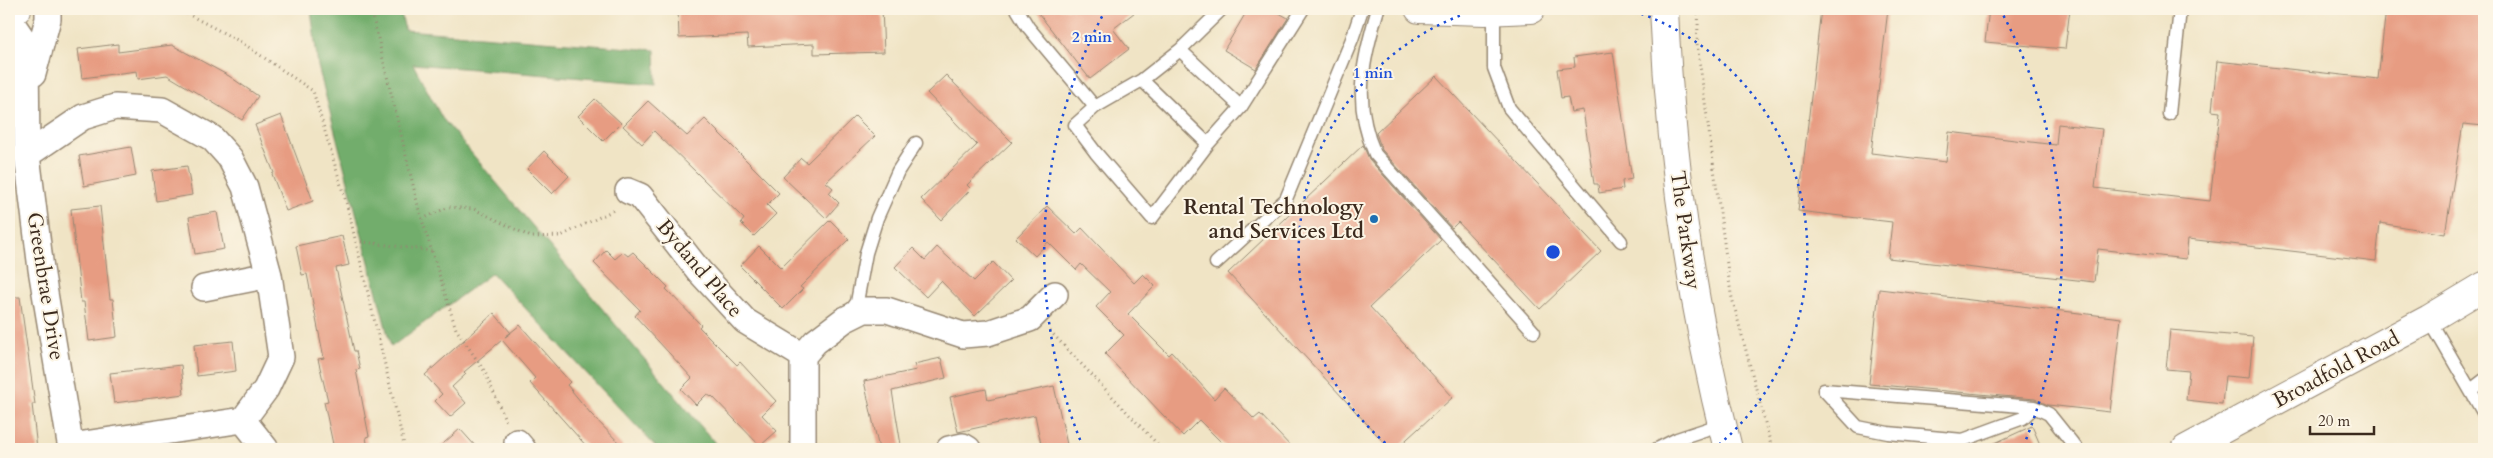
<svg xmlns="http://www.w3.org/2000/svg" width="2493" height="458" viewBox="0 0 2493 458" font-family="Cardo,serif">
<rect width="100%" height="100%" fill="#fcf5e5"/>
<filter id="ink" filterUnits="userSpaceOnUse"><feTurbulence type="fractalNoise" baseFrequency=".02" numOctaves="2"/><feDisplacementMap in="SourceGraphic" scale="10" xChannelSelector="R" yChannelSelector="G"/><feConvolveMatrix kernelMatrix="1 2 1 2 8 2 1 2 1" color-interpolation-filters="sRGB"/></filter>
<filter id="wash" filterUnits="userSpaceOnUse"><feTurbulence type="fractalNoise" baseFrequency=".0096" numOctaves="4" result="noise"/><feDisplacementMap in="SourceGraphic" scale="20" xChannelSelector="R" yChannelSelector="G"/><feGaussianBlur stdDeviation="1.12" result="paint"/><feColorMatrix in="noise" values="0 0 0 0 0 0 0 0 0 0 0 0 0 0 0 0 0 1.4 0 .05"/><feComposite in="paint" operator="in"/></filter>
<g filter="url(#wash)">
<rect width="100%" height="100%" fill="#f0e4c5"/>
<path fill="#72ad6c" stroke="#566c45" d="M311 9H400L405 30 655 50 656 84 413 64 442 118 720 449H658L492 273 391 347 318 66Z"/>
<g id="blocks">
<path fill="#e79c82" d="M678 9H882L884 52 814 54V44L748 47 747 35 679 38Z
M1035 9H1139L1113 29 1129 49 1090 79Z
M1248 9H1272L1288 18 1256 69 1224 50Z
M1821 9H1888L1871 153 1946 162 1949 132 2056 145 2058 124 2102 129 2095 188 2210 201 2220 112 2212 111 2217 61 2378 79 2386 9H2484V126L2463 124 2445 234 2380 223 2376 261 2188 239 2186 259 2098 249 2094 282 1888 258 1892 222 1798 211Z
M1989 9H2070L2065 49 1985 42Z
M118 44V52L172 45 229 76 258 96 242 120 167 75 138 79 137 71 82 78 78 49Z
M1613 52 1632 179 1622 181 1623 189 1599 193 1598 184H1594L1583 110 1571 112 1568 97 1561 98 1557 69 1575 67 1574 57Z
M946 75 1012 142 967 185 971 189 941 220 921 199 977 145 927 93Z
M1436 76 1601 251 1540 309 1458 222 1452 228 1382 150 1376 133Z
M595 99 621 123 603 141 578 116Z
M648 101 687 136 705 119 779 193 767 205 776 214 754 236 741 223 744 219 654 131 642 144 623 126Z
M281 115 313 201 286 211 272 174 274 173 255 125Z
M855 116 875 136 826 182 833 188 829 193 839 203 826 218 783 177 801 158 807 163Z
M1363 145 1369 159 1441 240 1370 307 1453 397 1396 449H1390L1228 273Z
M131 147 136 176 84 186 79 156Z
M544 151 569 176 552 194 527 169Z
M187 166 192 195 156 201 152 171Z
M100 206 110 299H113L117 337 89 341 84 302H81L71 209Z
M1047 206 1076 234 1082 228 1134 283 1143 274 1155 286 1128 314 1169 355 1172 352 1214 399 1224 388 1254 419 1260 414 1293 449H1228L1199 420 1183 436 1105 354 1124 335 1096 307 1110 292 1081 264 1076 270 1048 242 1035 256 1016 238Z
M217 212 224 249 195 254 189 217Z
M830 220 849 239 800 287 803 289 783 309 740 266 759 246 781 268Z
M342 236 349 265 336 268 354 351H356L360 369 356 370 369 436 366 437 368 449H334L324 402 328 401 318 359 324 358 307 274 302 275 296 246Z
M937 247 974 281 993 262 1011 281 975 316 941 281 926 297 895 267 913 248 925 260Z
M606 250 615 259 623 252 628 256 633 252 668 287 666 289 701 325 699 327 737 365 740 362 776 401 762 415 777 431 760 446 712 396 711 397 707 394 696 405 681 389 692 378 635 316 640 310 594 263Z
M1879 289 2121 318 2110 412 2048 405 2035 399 1869 384Z
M9 297H20L35 404H32L37 449H9Z
M494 313 511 333 505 337 520 325 570 382 567 385 591 414 625 449H589L530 383 535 378 502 340 464 372 466 374 452 387 466 403 450 417 435 401 442 394 425 375Z
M2170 330 2253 337 2249 378 2225 376 2222 404 2186 400 2189 371 2166 369Z
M233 341 236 371 197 376 194 345Z
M941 358 946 378 892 391 901 445 879 449 864 381 916 370 914 364Z
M181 365 184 394 114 403 110 373Z
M1054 386 1068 449H1042L1035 415 958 432 950 397 986 389 988 400Z
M2032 426 2042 449H1982Z
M460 429 478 449H437Z"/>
</g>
</g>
<g filter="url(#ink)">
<use href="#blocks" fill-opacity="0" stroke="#968772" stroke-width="1"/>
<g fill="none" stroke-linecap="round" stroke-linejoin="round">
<defs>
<path id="lane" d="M1017 9 1028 27 1095 107 1075 125 1096 153 1152 218 1208 144 1241 107 1303 9
M1378 9C1363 59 1352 103 1375 154L1534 332
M1494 11V68L1509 108 1621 241
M1180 50 1222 9
M1142 80 1180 50 1241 107
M1095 107 1142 80 1208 144
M2169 114 2180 9
M1216 263 1286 199 1352 39 1362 9
M850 312 857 302 866 253 877 218 898 171 916 143
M2429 319 2484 414
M2471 390 2484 380
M2034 407 2023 418 1963 440 1888 433 1858 427 1824 390 2034 407 2049 414 2077 449
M1657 449 1677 439 1722 424"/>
<path id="street" d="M9 19 22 38 26 49 27 155 41 269 71 449
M33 74 48 19V9
M27 155 83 117 115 107 162 110 212 138 230 158 245 187 269 275 281 357 266 389 243 420 71 446
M628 191 640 196 699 271 745 321 803 356
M204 288 269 275
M243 420 266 449
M517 442 523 449
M803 449V356L815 342 844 320 864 310H887L963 335 988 333 1030 319 1055 294
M949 449 963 446 968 449"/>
<path id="secondary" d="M1419 9 1485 11 1531 9
M9 15 17 9
M2186 449 2429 319 2484 286"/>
<path id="primary" d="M1664 9C1670 157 1692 306 1728 449"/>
</defs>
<use href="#lane" stroke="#968772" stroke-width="15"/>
<use href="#street" stroke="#968772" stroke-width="28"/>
<use href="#secondary" stroke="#968772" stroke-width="30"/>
<use href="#primary" stroke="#968772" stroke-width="30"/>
<path stroke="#968772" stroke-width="3" stroke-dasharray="1 4" stroke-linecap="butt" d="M178 9 241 42 313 91 348 209 405 449
M371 9 419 210 456 329 485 372 507 424
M1699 9 1697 43 1731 294 1772 449
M422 219 449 207 474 209 531 237 561 236 616 209
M356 241 433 251
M1050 331 1162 449"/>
<use href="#lane" stroke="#fff" stroke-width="12"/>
<use href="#street" stroke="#fff" stroke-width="25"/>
<use href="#secondary" stroke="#fff" stroke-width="28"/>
<use href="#primary" stroke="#fff" stroke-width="28"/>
</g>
</g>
<g fill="none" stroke="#1d4ed8" stroke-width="2.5" stroke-dasharray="2.5 5">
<path d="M1391 448A254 254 0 0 1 1479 9M1627 9A254 254 0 0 1 1715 448"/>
<path d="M1083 447A509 509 0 0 1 1106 9M2000 9A509 509 0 0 1 2023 447"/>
</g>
<circle fill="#1f6fb2" stroke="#fcf5e5" stroke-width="2" cx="1374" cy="219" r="5"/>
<g text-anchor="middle" stroke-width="4" stroke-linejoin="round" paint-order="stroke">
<g font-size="21" font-weight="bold" fill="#3b2a1e" stroke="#fcf5e5" text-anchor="end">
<text x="1364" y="214">Rental Technology<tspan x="1364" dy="24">and Services Ltd</tspan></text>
</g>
<g font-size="21" fill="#3b2a1e" stroke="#fcf5e5">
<text transform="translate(1686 230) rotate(82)" y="7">The Parkway</text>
<text transform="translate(700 268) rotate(50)" y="7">Bydand Place</text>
<text transform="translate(46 286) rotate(81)" y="7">Greenbrae Drive</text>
<text transform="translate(2336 369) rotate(-28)" y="7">Broadfold Road</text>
</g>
</g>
<circle cx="1553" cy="252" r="8" fill="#1d4ed8" stroke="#fcf5e5" stroke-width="2.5"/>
<g font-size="15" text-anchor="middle" font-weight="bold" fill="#1d4ed8" stroke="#fcf5e5" stroke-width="4" stroke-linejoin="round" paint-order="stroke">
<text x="1092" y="42">2 min</text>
<text x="1373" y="78">1 min</text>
</g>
<rect width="2493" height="458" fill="none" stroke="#fcf5e5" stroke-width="30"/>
<path d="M2310 426v8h64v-8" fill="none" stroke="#3b2a1e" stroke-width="2.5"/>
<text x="2318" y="426" font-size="15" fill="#3b2a1e" stroke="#fcf5e5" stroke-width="4" paint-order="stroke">20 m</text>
</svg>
